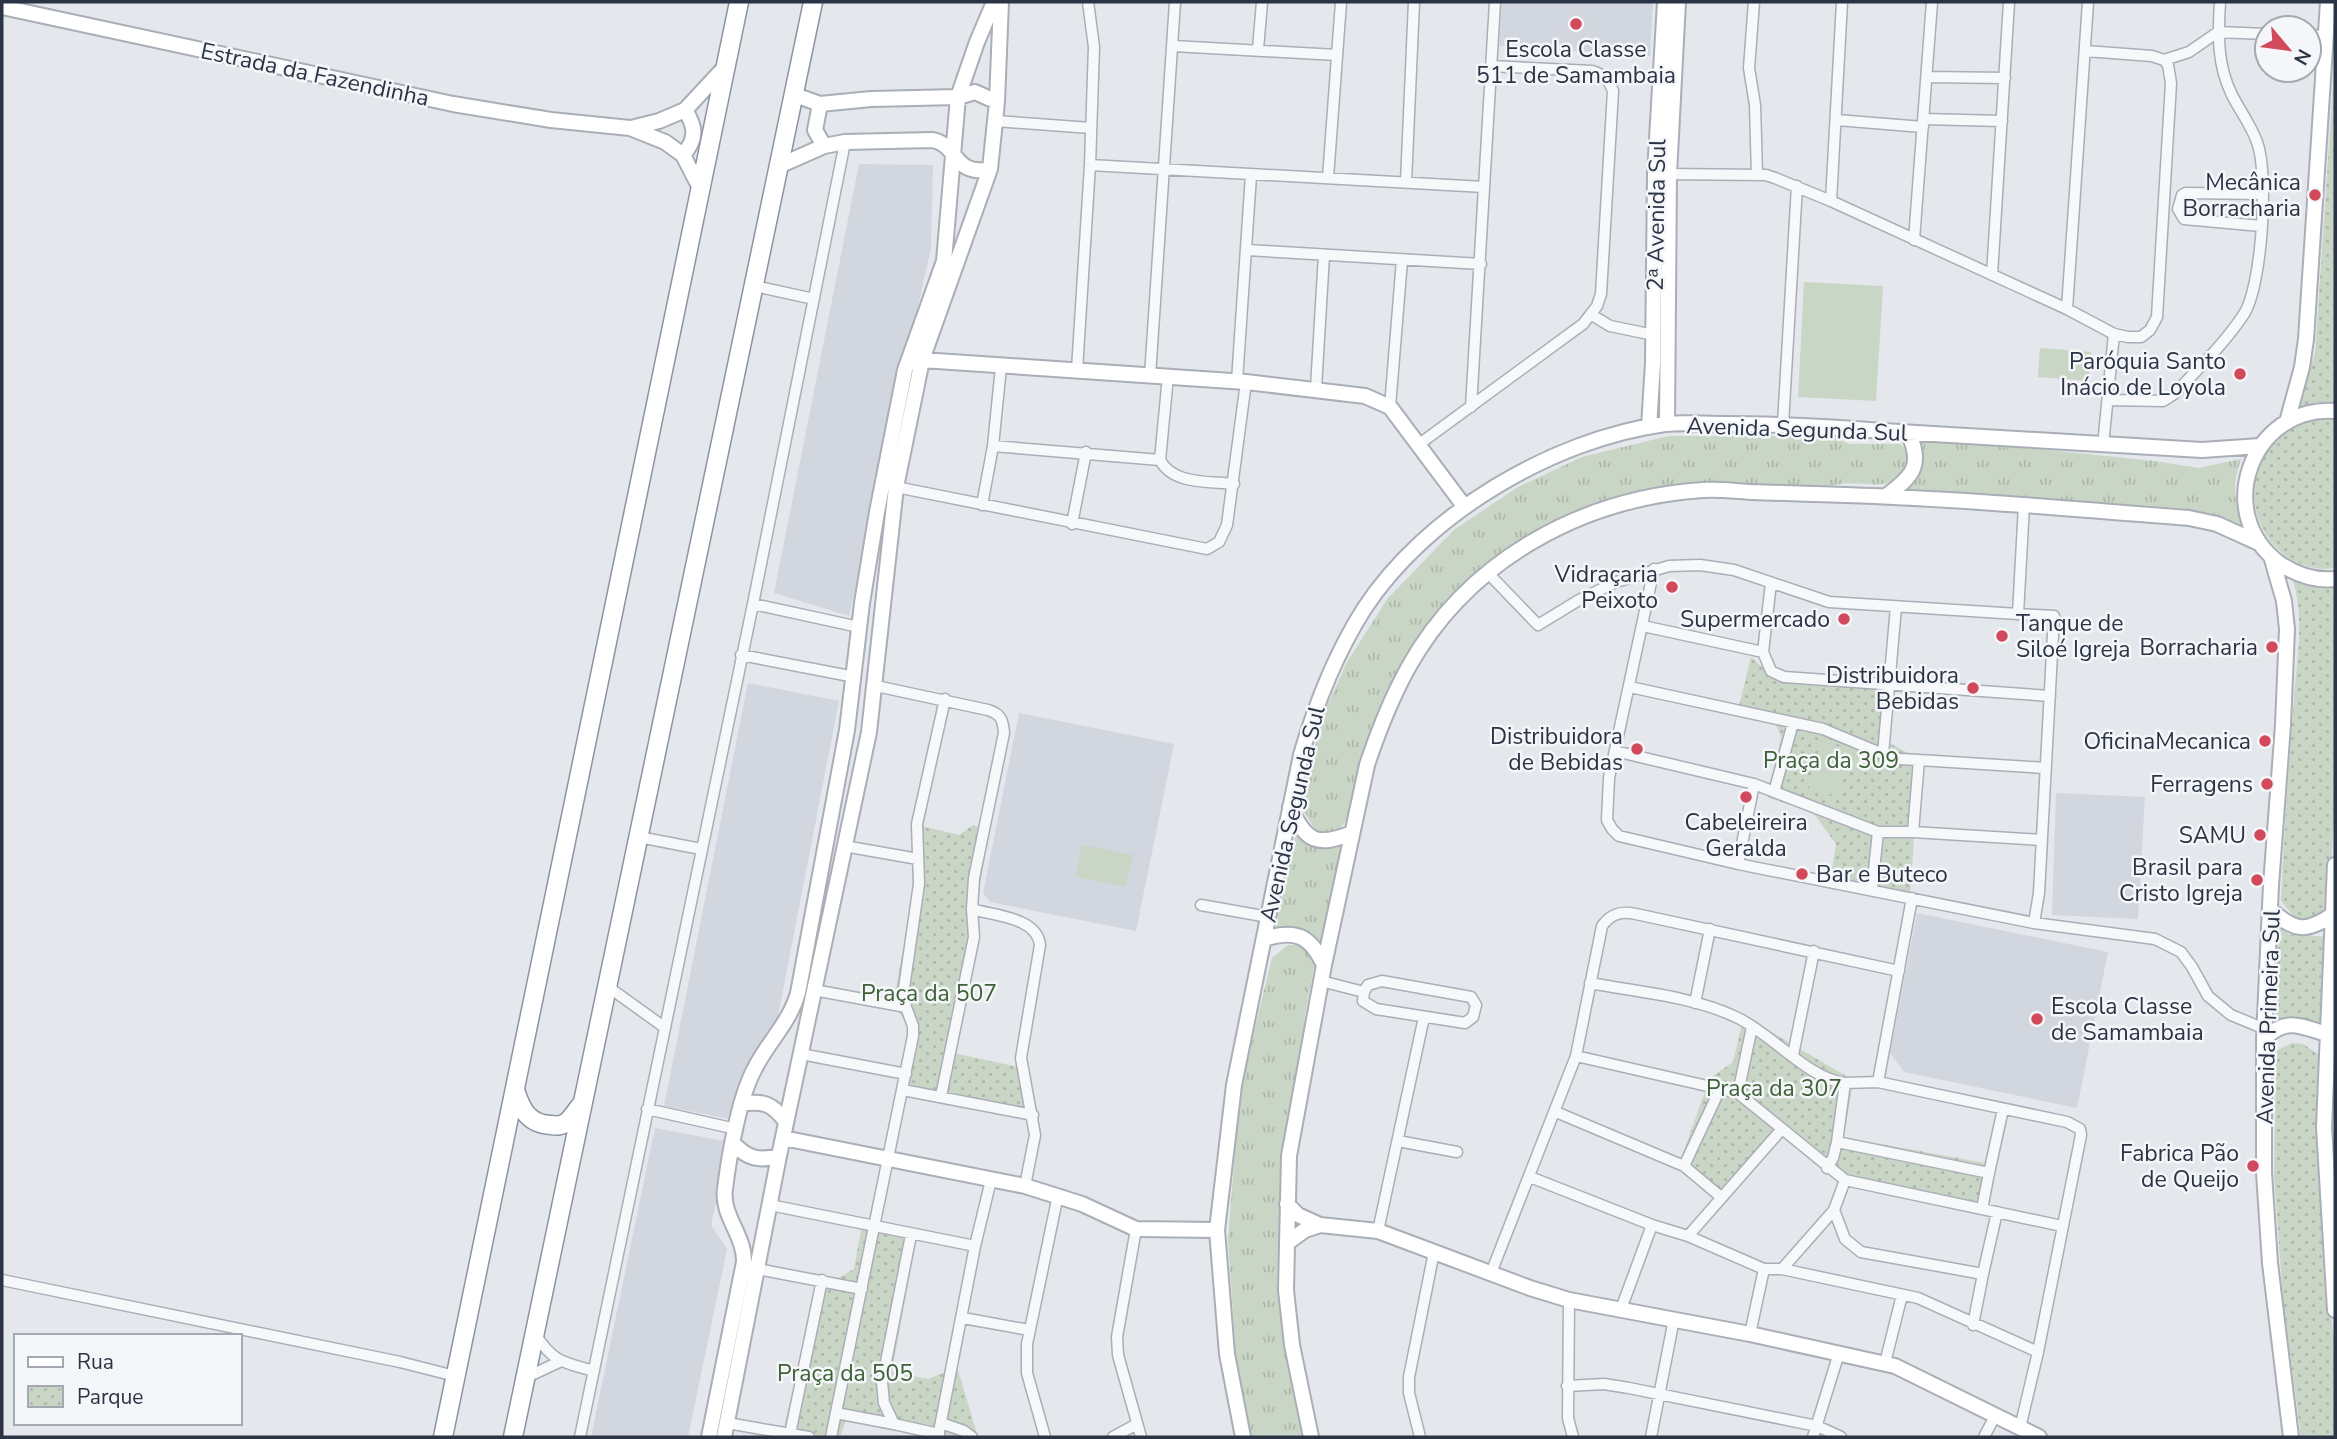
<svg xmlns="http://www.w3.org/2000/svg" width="2337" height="1439" viewBox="0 0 2337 1439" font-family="'Nunito Sans',sans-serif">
<defs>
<pattern id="grass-tufts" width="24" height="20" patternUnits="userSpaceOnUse" patternTransform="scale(1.75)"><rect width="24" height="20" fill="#c9d6c5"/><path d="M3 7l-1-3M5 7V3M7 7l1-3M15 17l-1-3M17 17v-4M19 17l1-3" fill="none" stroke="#adb8ab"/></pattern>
<pattern id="park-dots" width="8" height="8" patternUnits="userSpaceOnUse" patternTransform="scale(1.75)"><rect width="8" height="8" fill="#c9d6c5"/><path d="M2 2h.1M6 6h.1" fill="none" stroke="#adb8ab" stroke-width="1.8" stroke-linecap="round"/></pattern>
</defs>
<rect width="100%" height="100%" fill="#e4e7ec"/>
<path fill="#d2d6de" d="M1502 2H1653L1650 56 1499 46Z
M859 164 933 165 931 248 849 616 774 593Z
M748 683 839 701 778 1016 729 1119 664 1106Z
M1019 713 1174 744 1136 931 990 902 983 893Z
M2056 793 2145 797 2138 919 2052 915Z
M1917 913 2108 952 2077 1108 1904 1072 1890 1053Z
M655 1128 729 1142 711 1225 727 1249 688 1437H591Z"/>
<path fill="url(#grass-tufts)" d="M1668 436H1835L1849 444H1900L1909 452C1902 507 1854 471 1827 489L1652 492 1584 508 1498 558 1458 590 1426 631 1366 747 1347 820 1337 831 1325 834 1315 830 1302 807 1321 719 1347 662 1388 598 1455 529 1518 487 1582 457Z
M1920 437 2155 461 2198 468 2241 459C2232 485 2234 499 2242 526 2196 503 2155 509 2105 505 2039 501 1973 496 1906 491 1922 472 1927 461 1920 437Z
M1298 825C1315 844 1317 851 1344 846L1324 946C1309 929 1298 922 1275 930Z
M1288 945H1302L1315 962 1305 1014 1303 1053 1281 1190 1306 1437H1249L1237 1373 1228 1239 1240 1089 1272 958Z"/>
<path fill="url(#park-dots)" d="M2335 56V402H2318L2298 407 2315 353Z
M2319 418 2335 419V568C2267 578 2226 487 2275 440 2288 428 2303 423 2319 418Z
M2292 576 2335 584V796L2329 906 2310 922 2295 918 2281 901C2284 833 2289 765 2294 698 2297 653 2305 620 2292 576Z
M1751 657 1773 677 1887 689 1882 739 1919 759 1910 899 1830 882 1836 844 1812 811 1768 798 1781 737 1773 716 1738 710Z
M913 824 959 835 973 825 989 829 954 1053 1023 1068 1032 1119 900 1091 910 1029 893 1003 915 886Z
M2277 926 2289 934 2328 937 2322 1030 2276 1028Z
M1744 1016 1853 1080 1844 1137 1995 1165 1985 1211 1849 1187 1782 1135 1722 1205 1683 1153 1710 1078 1733 1062Z
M2292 1043 2303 1044 2321 1056 2319 1138 2331 1316 2335 1346V1437H2301L2283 1299 2274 1177 2276 1051Z
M863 1219 918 1229 892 1371 928 1379 957 1367 978 1437H924L846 1421 840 1437H782L819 1274 837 1279 854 1269Z"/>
<path fill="#c9d6c5" d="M1804 282 1883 286 1876 401 1798 397Z
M2040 348 2091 352 2089 381 2038 377Z
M1821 742 1849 749 1837 796 1809 789Z
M1082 845 1133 855 1126 887 1076 877Z"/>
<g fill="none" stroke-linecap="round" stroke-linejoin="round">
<defs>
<path id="street" d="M1754 2 1749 68 1755 105 1757 175
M2309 35 2325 36
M1173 46 1337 55
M1258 49 1262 2
M2086 51 2152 56 2164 60 2189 52 2218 32 2267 34
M1927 77 2005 78
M1924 119 2002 121
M1837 120 1923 127
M996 121 1091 128
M1090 165 1484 187
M1664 174 1766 175 1775 178 1831 201 2067 309 2114 334 2128 337H2141L2150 330 2157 317 2171 83 2168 65 2164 60
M1328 178 1341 2
M1406 182 1414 2
M1831 201 1842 2
M2261 226 2184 219 2178 209 2182 195 2186 193 2263 194
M1914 240 1932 2
M1247 250 1481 264
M1992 275 2009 2
M755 286 814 299
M2067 309 2088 2
M1592 315 1610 326 1654 335
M1077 370 1090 165 1094 47 1088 2
M1150 376 1175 2
M1168 376 1160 460C1173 485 1209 481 1234 484
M1237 381 1251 175
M1316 388 1324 255
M2108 400 2163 401 2174 394C2198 369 2225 343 2244 314 2262 286 2269 173 2257 142 2251 125 2240 111 2232 95 2217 65 2218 35 2220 2
M1390 407 1402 260
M1471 407 1495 2
M1783 424 1797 186
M1418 445 1583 324 1597 306 1601 294 1613 91C1609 80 1604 75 1592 71L1491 66
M2103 445 2114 334
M993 446 1160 460
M896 487 1207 549 1219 542 1227 525 1246 382
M982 505 993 446 1001 367
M1072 524 1086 452
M1654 569 1609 778 1607 820 1612 829 1619 836 1738 864 2034 923 2155 939 2181 952 2192 967 2208 996 2231 1015 2265 1029
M1488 573 1538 625 1579 600 1616 582 1669 566 1700 565 1734 570 1829 602 2018 614 2024 505
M753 604 859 627
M2018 614 2054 616 2039 893 2034 923
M1643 626 1763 652 1771 671 1784 677 2050 696
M1763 652 1771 583
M741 655 855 677
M876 686 988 710C1001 714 1003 720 1004 733L974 878 972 909C994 916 1037 917 1040 945L1021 1058 1035 1135 1025 1186
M1630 687 1823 729 1883 754
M1615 751 1754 784 1878 832
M1919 760 2046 768
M1774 792 1793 723
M1913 832 2042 840
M639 837 701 849
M844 846 918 859
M1738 864 1754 784
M1872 889 1878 832H1913L1919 760 1900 759 1883 754 1896 607
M1912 898 1878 1082 2067 1122 2080 1129 2081 1135 2038 1352 2020 1428
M1201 905 1268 917
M1321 981 1364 992
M1382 981 1471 997 1476 1005 1473 1017 1465 1023 1376 1009 1363 1001 1364 992 1368 985Z
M1590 983C1638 992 1692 996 1736 1017 1771 1033 1808 1079 1845 1083L1837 1142 1989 1173 2003 1109
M607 986 664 1027
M814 990 906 1007
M1695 1003 1710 929
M801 1054 906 1074
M1793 1055 1814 951
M1576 1056 1738 1093 1845 1180 2062 1226
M1845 1083 1878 1082
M903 1090 1033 1115
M1738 1093 1752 1027
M941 1096 974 937 972 909
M647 1109 736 1129
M1556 1112 1684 1166 1720 1089
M1398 1141 1457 1152
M1684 1166 1721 1197
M1827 1168 1833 1158 1837 1142
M1530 1177 1652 1225 1688 1236 1764 1269H1782L1834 1210 1845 1180
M770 1205 975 1246
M1982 1209 1989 1173
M1834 1210 1845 1239 1861 1252 1983 1274 1997 1212
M1136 1229 1117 1337 1118 1355 1141 1437
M1378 1231 1424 1017
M911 1235 882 1382 884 1403 894 1424 939 1434
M1688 1236 1781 1130
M757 1269 862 1289
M1782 1269 1918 1298 2038 1352
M1491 1273 1576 1056 1602 926C1611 913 1622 911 1636 914L1899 971
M2 1280 400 1362 455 1376
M1569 1300 1568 1418 1573 1437
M1621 1309 1652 1225
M963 1318 1029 1330
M1973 1325 1983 1274
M535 1334C554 1363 562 1362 594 1371
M1750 1334 1764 1269
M1885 1363 1902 1295
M525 1378 559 1362
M1567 1386 1604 1384 1629 1388 1817 1426 1841 1437
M836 1413 894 1424
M727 1423 809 1437
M941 1423 964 1431 972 1437
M790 1434 822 1280
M580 1437 753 604 845 142
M831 1437 913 1036V1026L906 1007 904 988 919 884 917 824 945 699
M938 1437 975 1246 991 1180
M1045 1437 1027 1373V1344L1058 1195
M1113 1437 1137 1424
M1420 1437 1409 1393V1377L1434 1252
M1651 1437 1674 1319
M1813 1437 1839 1353
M1984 1437 1995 1416"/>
<path id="secondary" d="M2 7 453 104 551 120 630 128 665 142 683 155 701 190
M795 95 820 104 871 99 958 97 975 92 997 102
M820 104 815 130 824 146
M631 128 659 121 685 110 725 67
M683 155C697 139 696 127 685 110
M781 165 824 146 845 142 933 140C958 145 954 177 990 169
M922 360 1246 382 1365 396 1390 407 1464 506
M2335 411C2252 405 2212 513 2279 563 2295 574 2315 581 2335 579
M2287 422 2302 367 2306 339 2328 2
M1667 424 1669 174 1678 2
M1649 427 1653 363 1655 173 1665 2
M1886 496C1912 477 1924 465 1908 433
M2271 556 2284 601 2287 629 2283 725 2271 885 2264 1039V1173L2270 1263 2291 1437
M1290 807C1306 842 1317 847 1352 833
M2335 865 2324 1127 2335 1310
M2271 910C2294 931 2306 933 2332 915
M1264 939C1295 929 1310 935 1324 965
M2264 1039C2286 1017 2301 1026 2326 1034
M741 1104C763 1100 773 1104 786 1122
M783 1138 1025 1186 1082 1204 1136 1229 1217 1230
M734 1144C748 1159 759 1161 779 1156
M1287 1204 1298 1215 1320 1225 1378 1231 1530 1288 1569 1300 1750 1334 1895 1366 2039 1437
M1287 1243 1305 1230 1320 1225
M709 1437 744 1262C745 1236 721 1215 725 1189 729 1156 739 1097 755 1068 768 1042 790 1022 798 993L847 730 862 603 877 512 905 370 944 261 958 97 977 42 994 2
M724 1437 779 1156 869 732 896 487 922 360 990 169 997 102 1001 2
M1243 1437 1227 1354 1217 1230 1234 1085 1301 755C1316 703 1335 655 1364 609 1426 514 1553 439 1665 424 1684 422 1704 424 1723 424 1777 424 1830 427 1883 431 1990 438 2096 444 2202 450L2260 446
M1311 1437 1292 1345 1286 1290 1289 1156 1324 965 1367 765C1378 732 1391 699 1408 668 1468 560 1582 498 1703 490 1719 489 1735 491 1751 492 1783 493 1814 494 1846 495 1961 499 2075 509 2189 518L2217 524 2259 543"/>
<path id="highway" d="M515 1090C521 1109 528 1124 551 1125 557 1126 561 1126 567 1122 572 1118 576 1111 581 1105
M443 1437 739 2
M513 1437 813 2"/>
</defs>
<use href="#street" stroke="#a9aeb7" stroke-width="13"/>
<use href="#secondary" stroke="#a9aeb7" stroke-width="18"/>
<use href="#highway" stroke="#8b94a3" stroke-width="21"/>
<use href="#street" stroke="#f7f8fa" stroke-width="10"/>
<use href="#secondary" stroke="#fff" stroke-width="14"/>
<use href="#highway" stroke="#fff" stroke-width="18"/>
</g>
<g fill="#d1495b" stroke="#f4f6f9" stroke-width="2.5">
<circle cx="1576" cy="24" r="7"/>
<circle cx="2315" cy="195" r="7"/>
<circle cx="2240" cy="374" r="7"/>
<circle cx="1672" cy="587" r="7"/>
<circle cx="1844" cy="619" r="7"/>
<circle cx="2002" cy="636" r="7"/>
<circle cx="2272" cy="647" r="7"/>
<circle cx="1973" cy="688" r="7"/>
<circle cx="2265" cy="741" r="7"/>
<circle cx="1637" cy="749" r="7"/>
<circle cx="2267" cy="784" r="7"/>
<circle cx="1746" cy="797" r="7"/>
<circle cx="2260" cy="835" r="7"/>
<circle cx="1802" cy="874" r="7"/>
<circle cx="2257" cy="880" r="7"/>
<circle cx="2037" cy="1019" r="7"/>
<circle cx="2253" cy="1166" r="7"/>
</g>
<g text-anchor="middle" stroke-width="5" stroke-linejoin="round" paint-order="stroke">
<g font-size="23" fill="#2b3445" stroke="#f4f6f9" text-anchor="end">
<text x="1576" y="57" text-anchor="middle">Escola Classe<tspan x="1576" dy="26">511 de Samambaia</tspan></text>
<text x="2301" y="190">Mecânica<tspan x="2301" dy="26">Borracharia</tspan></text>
<text x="2226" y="369">Paróquia Santo<tspan x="2226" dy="26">Inácio de Loyola</tspan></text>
<text x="1658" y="582">Vidraçaria<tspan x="1658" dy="26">Peixoto</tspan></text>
<text x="1830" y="627">Supermercado</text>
<text x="2016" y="631" text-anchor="start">Tanque de<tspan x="2016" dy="26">Siloé Igreja</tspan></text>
<text x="2258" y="655">Borracharia</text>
<text x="1959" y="683">Distribuidora<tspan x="1959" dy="26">Bebidas</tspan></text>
<text x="1623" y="744">Distribuidora<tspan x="1623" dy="26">de Bebidas</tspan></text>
<text x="2251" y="749">OficinaMecanica</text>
<text x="2253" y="792">Ferragens</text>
<text x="1746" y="830" text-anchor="middle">Cabeleireira<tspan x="1746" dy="26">Geralda</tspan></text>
<text x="2246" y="843">SAMU</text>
<text x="2243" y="875">Brasil para<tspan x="2243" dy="26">Cristo Igreja</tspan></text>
<text x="1816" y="882" text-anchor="start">Bar e Buteco</text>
<text x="2051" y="1014" text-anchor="start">Escola Classe<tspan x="2051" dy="26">de Samambaia</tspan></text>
<text x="2239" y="1161">Fabrica Pão<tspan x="2239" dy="26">de Queijo</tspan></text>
</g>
<g font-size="23" fill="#2b3445" stroke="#f4f6f9">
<text transform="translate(315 74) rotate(12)" y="8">Estrada da Fazendinha</text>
<text transform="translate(1656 215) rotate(-89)" y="8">2ᵃ Avenida Sul</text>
<text transform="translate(1797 429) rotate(2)" y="8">Avenida Segunda Sul</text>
<text transform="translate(1292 814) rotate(-77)" y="8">Avenida Segunda Sul</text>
<text transform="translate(2268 1017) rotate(-88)" y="8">Avenida Primeira Sul</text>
</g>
<g font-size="23" fill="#3f6138" stroke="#f4f6f9">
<text x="1831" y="768">Praça da 309</text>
<text x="929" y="1001">Praça da 507</text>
<text x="1774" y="1096">Praça da 307</text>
<text x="845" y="1381">Praça da 505</text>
</g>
</g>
<rect width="2337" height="1439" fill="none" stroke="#2b3445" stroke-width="7"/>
<rect x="14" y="1334" width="228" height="91" fill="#f4f6f9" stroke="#a4a8b1" stroke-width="2"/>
<rect x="28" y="1357" width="35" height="10" fill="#ffffff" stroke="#a4a8b1" stroke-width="2"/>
<text x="77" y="1369" font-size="21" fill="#2b3445">Rua</text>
<rect x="28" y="1386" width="35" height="21" fill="url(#park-dots)" stroke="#a4a8b1" stroke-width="2"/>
<text x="77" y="1404" font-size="21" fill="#2b3445">Parque</text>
<g transform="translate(2288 49) rotate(119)"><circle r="33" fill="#f4f6f9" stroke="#a4a8b1" stroke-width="2"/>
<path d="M0-5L12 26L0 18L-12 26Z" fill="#d1495b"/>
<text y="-10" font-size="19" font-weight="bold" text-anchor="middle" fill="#2b3445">N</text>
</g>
</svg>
